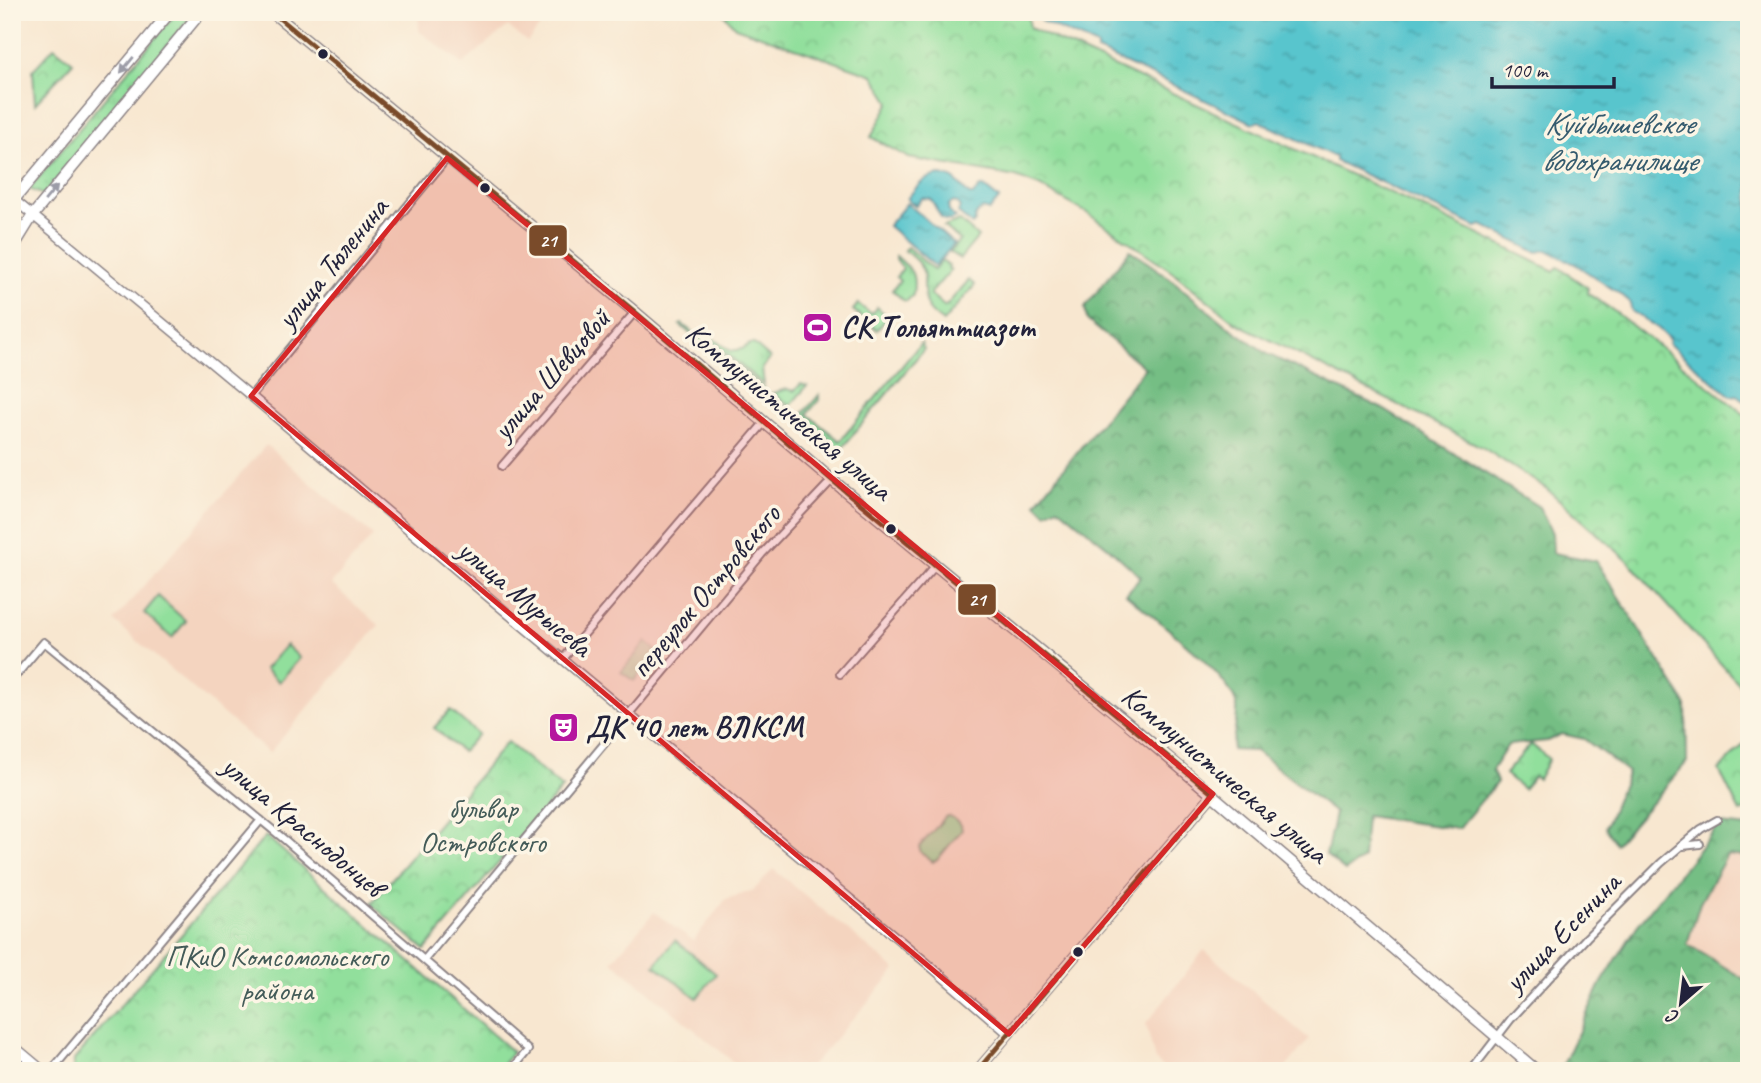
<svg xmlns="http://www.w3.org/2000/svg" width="1761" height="1083" viewBox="0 0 1761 1083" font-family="Caveat,sans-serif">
<defs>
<pattern id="grass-tufts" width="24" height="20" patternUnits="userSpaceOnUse" patternTransform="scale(1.75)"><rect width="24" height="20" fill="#91df9c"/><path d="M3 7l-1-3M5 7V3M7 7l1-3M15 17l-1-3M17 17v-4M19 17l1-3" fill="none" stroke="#7dbf87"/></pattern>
<pattern id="forest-crowns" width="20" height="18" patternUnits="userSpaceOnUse" patternTransform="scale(1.75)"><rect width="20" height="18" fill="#74be84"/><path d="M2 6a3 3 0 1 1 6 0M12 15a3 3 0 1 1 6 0" fill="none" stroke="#5f9a6d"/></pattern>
<pattern id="park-crowns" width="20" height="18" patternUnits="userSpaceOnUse" patternTransform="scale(1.75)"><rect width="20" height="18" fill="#91df9c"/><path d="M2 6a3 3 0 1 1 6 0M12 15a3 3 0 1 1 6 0" fill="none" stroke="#7dbf87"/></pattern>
<pattern id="water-ripples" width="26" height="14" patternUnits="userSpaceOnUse" patternTransform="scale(1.75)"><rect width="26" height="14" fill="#58c5cd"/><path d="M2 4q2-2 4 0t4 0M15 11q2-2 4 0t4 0" fill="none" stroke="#48a0a8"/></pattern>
</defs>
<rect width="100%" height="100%" fill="#fcf5e5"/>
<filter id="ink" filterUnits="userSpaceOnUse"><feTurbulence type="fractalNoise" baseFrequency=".0143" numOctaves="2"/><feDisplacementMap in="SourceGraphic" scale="14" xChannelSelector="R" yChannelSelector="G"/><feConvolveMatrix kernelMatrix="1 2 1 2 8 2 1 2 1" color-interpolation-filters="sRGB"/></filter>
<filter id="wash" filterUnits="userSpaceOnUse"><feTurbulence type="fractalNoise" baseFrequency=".00686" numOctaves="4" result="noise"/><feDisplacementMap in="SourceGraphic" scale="28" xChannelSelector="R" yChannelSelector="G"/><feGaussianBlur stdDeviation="1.57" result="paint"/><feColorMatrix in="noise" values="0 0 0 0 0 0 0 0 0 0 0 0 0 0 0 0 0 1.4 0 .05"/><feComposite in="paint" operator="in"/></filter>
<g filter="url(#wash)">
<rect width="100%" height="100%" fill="#f8e7d0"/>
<path fill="#f4d4bf" d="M418 12H552L527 42 508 26 463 64 419 31Z
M266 445 373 536 331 584 379 625 269 753 114 621Z
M1728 847 1749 858V984L1678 949 1702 893Z
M773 869 896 970 807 1071H744L612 961 654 912 693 941 726 899 754 890Z
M1204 950 1309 1039 1283 1071H1168L1155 1060 1146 1024Z
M702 1062 712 1071H609L611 1068Z"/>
<path fill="url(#grass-tufts)" stroke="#5a806c" stroke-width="2" d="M177 12H195L44 195 29 189Z
M960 221 978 237 960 259 950 252 960 240 944 227Z
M907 247 934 270 942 261 949 266 948 268 951 270 930 294 945 307 969 280 975 285 943 322C925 309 924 305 924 283 924 279 925 276 923 272 921 263 911 256 904 250Z
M896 256C912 270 916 273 913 295L907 301 903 300 892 290 900 281 896 277 903 269 896 259Z
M858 304 871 314 877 307 888 317 877 330 853 310Z
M682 324 700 338 702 337 788 409 784 413 680 325Z
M704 335 709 336 731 351 742 349 750 344H754L770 358 762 368 764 385Z
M921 343 924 349 841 449 801 416 819 395V400L807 414 840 441Z
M801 384 807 386 790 406 773 393 787 389 794 391Z"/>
<path fill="url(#forest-crowns)" stroke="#4b7060" stroke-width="2" d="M1130 250 1171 279 1222 322 1269 355 1383 409 1539 507 1552 533 1553 553 1596 561 1686 704 1687 762 1616 844 1605 828 1628 772 1584 739 1562 734 1547 741 1508 745 1492 770 1497 782 1458 829 1366 816 1363 859 1345 871 1326 855 1335 813 1256 751 1232 750C1233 740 1238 716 1237 707 1232 675 1151 616 1126 594L1141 577 1109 548 1058 507 1046 513 1036 503 1145 368 1087 320 1085 307Z
M1719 824 1749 827V857L1727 855 1700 903 1687 944 1749 982V1071H1571L1563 1065 1601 984 1637 926Z"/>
<path fill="url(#park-crowns)" stroke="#5a806c" stroke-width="2" d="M722 12H1020L1028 16 1030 28 1428 210 1554 271 1558 267 1588 288 1587 293 1614 311 1749 418V695L1627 560 1547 489 1482 447 1236 323 1169 269 1087 213 1039 186 1016 177 909 158 871 137 890 102 873 75 735 27Z
M54 47 73 62 35 104 33 70Z
M646 642 658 652 634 681 621 672Z
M1749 739V810L1740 812 1719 770Z
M507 742 562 788 425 950 371 904Z
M1531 744 1549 759 1538 779 1534 776 1523 789 1505 774Z
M266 836 513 1052 497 1071H73L74 1060Z"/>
<path fill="#91df9c" stroke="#5a806c" stroke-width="2" d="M158 596 186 621 172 638 144 613Z
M286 645 300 658 279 682 265 669Z
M450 710 478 734 462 752 434 728Z
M946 816C953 816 961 823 962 830L938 859 933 862 921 853 919 847Z
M675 940 716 974 697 998 655 965Z"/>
<path fill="url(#water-ripples)" stroke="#3d7484" stroke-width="2" d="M1036 12H1749V405L1737 395 1731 396 1725 391 1669 344V339L1659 329 1632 311 1629 301 1623 296 1575 264 1547 250 1538 252 1532 250 1482 225 1476 227 1340 163 1335 161V157L1331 155 1259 121 1253 123 1169 83 1100 52 1097 51V47L1095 45 1041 21 1039 14Z
M941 175C957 178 959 185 969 195H973L980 187H984L999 199 989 211 983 209C977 211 974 216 975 222L972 225 958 213 960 207 956 202 951 203 948 206 949 212 956 218C938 228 939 207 930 199L922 198 916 206 907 199C918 186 922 177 941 175Z
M907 203 954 244 935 266 888 226Z"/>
</g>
<g filter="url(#ink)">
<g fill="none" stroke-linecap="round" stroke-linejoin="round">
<defs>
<path id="minor" d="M251 396 447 158
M502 466 635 312
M563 659 764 423
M840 674 936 565
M12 680 44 642 285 840 528 1050 511 1071
M1683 846 1700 844
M425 959 762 554 832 480
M51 1071 261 820
M1471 1071 1511 1019 1587 937 1661 863 1701 829 1717 820"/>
<path id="tertiary" d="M12 198 251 396 518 622 928 964 1009 1034"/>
<path id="secondary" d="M12 1045 43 1071
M977 1071 1213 794"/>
<path id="primary" d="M272 12 635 312 832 480 1130 725 1537 1071
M12 202 170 12
M12 249 33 215 201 12"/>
</defs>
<use href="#minor" stroke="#8d8486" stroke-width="10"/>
<use href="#tertiary" stroke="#8d8486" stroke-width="11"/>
<use href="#secondary" stroke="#8d8486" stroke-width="12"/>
<use href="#primary" stroke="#8d8486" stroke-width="13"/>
<use href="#minor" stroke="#fff" stroke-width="6"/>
<use href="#tertiary" stroke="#fff" stroke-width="8"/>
<use href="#secondary" stroke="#fff" stroke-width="9"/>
<use href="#primary" stroke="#fff" stroke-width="10"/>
<defs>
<path id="bus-1" d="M272 12 635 312 832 480 1213 794
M977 1071 1213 794"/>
</defs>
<use href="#bus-1" stroke="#fcf5e5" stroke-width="10"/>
<use href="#bus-1" stroke="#7a4b2a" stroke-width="5"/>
</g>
<defs><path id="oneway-solid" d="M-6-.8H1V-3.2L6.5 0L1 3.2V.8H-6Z" transform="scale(1.75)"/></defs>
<g fill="#9c9ca7">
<use href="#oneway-solid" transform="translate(127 65) rotate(129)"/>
<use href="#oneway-solid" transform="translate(51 193) rotate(-50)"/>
</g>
</g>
<path fill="#d62828" fill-opacity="0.2" stroke="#d62828" stroke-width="5" stroke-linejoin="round" d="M447 158 1213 794 1009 1034 251 396Z"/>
<defs>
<symbol id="stadium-square" viewBox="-11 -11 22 22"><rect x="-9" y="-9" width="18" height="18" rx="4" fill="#b5179e" stroke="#fcf5e5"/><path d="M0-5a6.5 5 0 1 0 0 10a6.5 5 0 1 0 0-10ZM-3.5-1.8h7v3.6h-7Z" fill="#fff"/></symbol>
<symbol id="theatre-square" viewBox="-11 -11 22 22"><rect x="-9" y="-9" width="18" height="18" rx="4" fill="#b5179e" stroke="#fcf5e5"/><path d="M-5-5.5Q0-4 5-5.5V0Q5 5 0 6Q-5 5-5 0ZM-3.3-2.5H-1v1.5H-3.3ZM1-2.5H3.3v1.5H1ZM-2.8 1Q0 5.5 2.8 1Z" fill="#fff"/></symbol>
</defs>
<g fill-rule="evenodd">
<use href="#stadium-square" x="800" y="310" width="35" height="35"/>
<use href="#theatre-square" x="546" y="710" width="35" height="35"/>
</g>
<g fill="#22223b" stroke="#fcf5e5" stroke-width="2.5">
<circle cx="323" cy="54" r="6"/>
<circle cx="485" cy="188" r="6"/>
<circle cx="891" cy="529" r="6"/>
<circle cx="1078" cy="952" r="6"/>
</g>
<g text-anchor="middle" stroke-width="7" stroke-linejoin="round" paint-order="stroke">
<g font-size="30" fill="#22223b" stroke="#fcf5e5">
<text transform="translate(332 263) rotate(-51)" y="10">улица Тюленина</text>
<text transform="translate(551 374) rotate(-49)" y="10">улица Шевцовой</text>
<text transform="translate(789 411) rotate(40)" y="10">Коммунистическая улица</text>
<text transform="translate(705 591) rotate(-50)" y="10">переулок Островского</text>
<text transform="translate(525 598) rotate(40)" y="10">улица Мурысева</text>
<text transform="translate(1225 774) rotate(40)" y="10">Коммунистическая улица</text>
<text transform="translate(303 826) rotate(40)" y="10">улица Краснодонцев</text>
<text transform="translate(1562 932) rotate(-46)" y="10">улица Есенина</text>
</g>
<g font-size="30" font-weight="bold" fill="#22223b" stroke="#fcf5e5" text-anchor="start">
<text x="841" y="337">СК Тольяттиазот</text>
<text x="586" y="737">ДК 40 лет ВЛКСМ</text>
</g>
<g font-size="30" fill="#435b58" stroke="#fcf5e5">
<text x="483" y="818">бульвар<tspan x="483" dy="34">Островского</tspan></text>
<text x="277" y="966">ПКиО Комсомольского<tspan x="277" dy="34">района</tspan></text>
</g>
<g font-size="32" font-style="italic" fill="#355b6e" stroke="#fcf5e5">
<text x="1619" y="134">Куйбышевское<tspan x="1619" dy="37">водохранилище</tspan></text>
</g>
</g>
<g stroke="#fcf5e5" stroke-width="2.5">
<rect x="528" y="224" width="40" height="33" rx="7" fill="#7a4b2a"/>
<rect x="957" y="583" width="40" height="33" rx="7" fill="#7a4b2a"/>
</g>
<g font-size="19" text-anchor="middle" font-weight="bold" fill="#fff">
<text x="548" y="247">21</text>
<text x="977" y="606">21</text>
</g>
<rect width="1761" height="1083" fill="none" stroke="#fcf5e5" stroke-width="42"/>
<g transform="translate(1681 1003) rotate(208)" stroke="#fcf5e5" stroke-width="5" paint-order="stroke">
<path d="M0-5L12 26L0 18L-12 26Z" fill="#22223b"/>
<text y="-10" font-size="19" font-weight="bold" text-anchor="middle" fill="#22223b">С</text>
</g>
<path d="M1492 77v10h122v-10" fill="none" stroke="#22223b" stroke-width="3.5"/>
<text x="1502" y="77" font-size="21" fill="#22223b" stroke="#fcf5e5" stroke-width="5" paint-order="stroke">100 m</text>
</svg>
